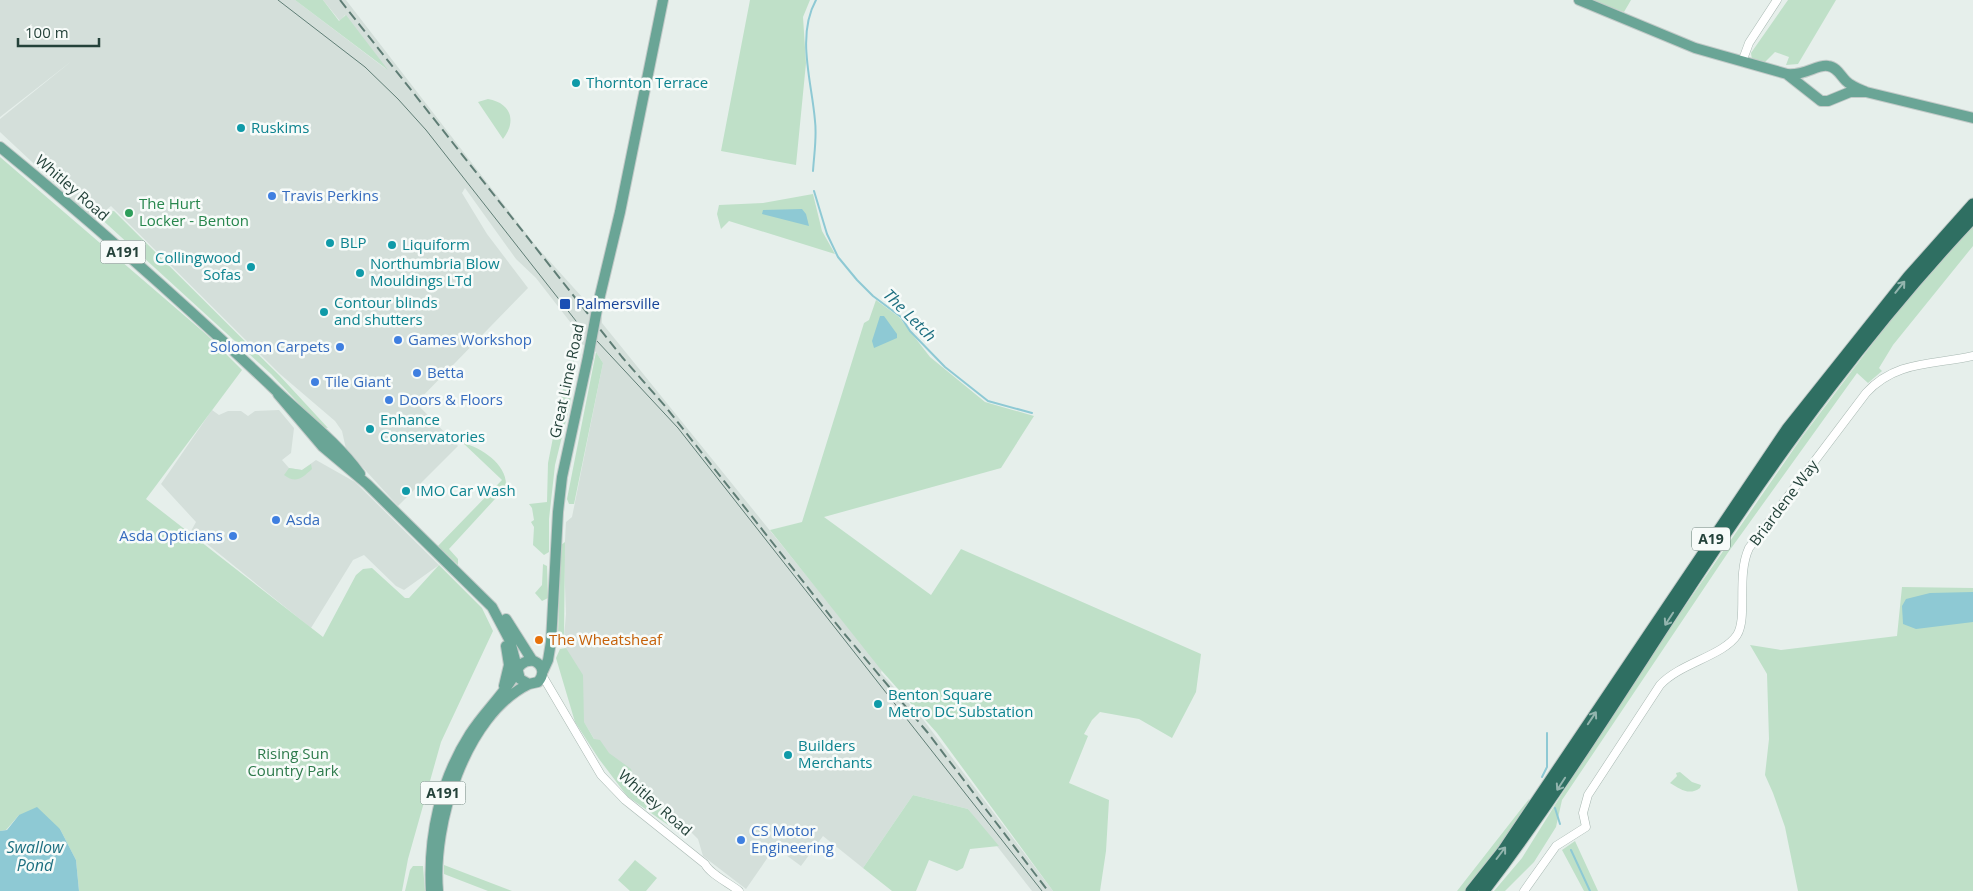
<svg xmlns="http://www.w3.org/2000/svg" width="1973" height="891" viewBox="0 0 1973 891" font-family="'Open Sans',sans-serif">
<rect width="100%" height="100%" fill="#e6efeb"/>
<path fill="#d4dfda" d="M0 0H295L386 69 345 15 340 21 323 0H346L536 246 591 307 592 304 602 318V323L882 669 881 673 922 718 1053 891H1032L968 809 913 795 863 868 823 836 801 866 775 847 746 889 703 856 698 839 691 832 683 830 635 783 609 763 577 711 564 637 566 614 564 559 566 522 572 517 603 363 596 352 580 343 581 336 536 278 516 259 465 188 462 193 487 234 528 288 416 403 458 446 398 506 346 449 342 431 335 421 280 374 111 206 94 220 0 132V119L73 60 0 117Z
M212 410 219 415 228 411H241L248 416 255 411 279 410 294 428 291 453 282 460 289 468 302 470 316 460 355 482 439 565 404 590 396 586 364 555 353 560 311 628 191 531 196 522 161 484Z"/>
<path fill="#bfe0c8" d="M295 0H323L339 21 346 15 388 70Z
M750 0H810L803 17 806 63 796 165 721 151Z
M1589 0H1631L1624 12Z
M1788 0H1836L1798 64 1786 65 1789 57 1775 52 1764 63 1752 60 1751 53Z
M488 99C511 103 517 121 503 139L478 102Z
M0 157 207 335 242 370 146 499 323 637 356 575 363 569 372 568 405 598H409L439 565 482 608 493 631 441 742 408 859 402 891H79L76 860 60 829 19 815 6 830 0 831Z
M813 194 822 231 835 254 729 221 721 229 717 214 719 205 763 203Z
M114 211 279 375 328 428 321 427 271 374 97 215Z
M1973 225V246L1893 345 1879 368 1882 371 1868 383 1857 373 1727 554 1562 800 1556 827 1534 862 1505 891H1494L1522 858 1598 736 1672 625 1802 437 1876 339 1921 283Z
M876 300 899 317 930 357 985 402 1034 416 1001 468 824 517 931 595 961 549 1201 654 1196 692 1172 738 1139 719 1100 712 1092 720 1084 734 1088 736 1069 783 1109 800 1106 851 1100 891H1053L937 733 882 671 770 530 802 522 864 323 869 320Z
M596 352 603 363 574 504H569L567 499Z
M574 357 570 404 555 465 549 519V552L544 555 533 545 534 527 531 522 534 520 532 508 529 504 547 502 548 463 562 392Z
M463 443C482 448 508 465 506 487L449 549 458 559V565L438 546 502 480Z
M311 464 312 469C302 478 296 484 284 475L289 468 302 470Z
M565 542 564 637H560L558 634 561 545Z
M543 564 547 566 548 598 542 601 535 593 542 585Z
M1902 587 1973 588V891H1798L1785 827 1773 793 1765 775 1769 739 1767 674 1750 645 1781 650 1897 636Z
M566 648 583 675 584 722 594 739 600 740 609 753 631 769 635 783 680 827 675 828 668 825 627 796 599 759 575 722 556 658 560 649Z
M1680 772 1692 782 1701 785 1700 788C1689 796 1680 789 1670 783L1677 776 1676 773Z
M913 795 968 809 999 846 970 849 963 868 957 871 929 860 916 891H892L863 868Z
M1529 799 1527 810 1466 891H1457Z
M1575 841 1598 891H1584L1562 850Z
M635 860 657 878 646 891H630L618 880Z
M444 865 512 891H488L444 874Z
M413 866H423L425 891H405L410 870Z"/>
<path fill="#8ec9d4" d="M802 209 806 214 809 226 762 214 763 210Z
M880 316H884L897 334V338L874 348 872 341Z
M1973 592V622L1916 629 1903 624 1902 606 1906 599 1930 593Z
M37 807 60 829 76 860 79 891H0V831L7 830 19 815Z"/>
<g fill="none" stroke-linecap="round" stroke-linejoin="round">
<path stroke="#8ec9d4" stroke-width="2" d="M813 171C814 155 817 137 815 121 812 82 796 36 816 0
M814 191 827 234 838 257 857 280 873 296 901 317 910 331 945 367 988 401 1032 413
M1542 777 1547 767V733
M1555 808 1560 824
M1571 850 1590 891"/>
<defs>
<path id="minor" d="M1742 62 1749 43 1777 0
M542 675 601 775 625 800 705 864C710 874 729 883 739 891
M1524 891 1556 846 1586 827 1583 813 1588 795 1660 685C1680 663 1723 656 1737 635 1748 617 1736 576 1749 548L1866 393C1896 360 1934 365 1973 356"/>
<path id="major" d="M1579 0 1695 48 1787 74C1805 76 1817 64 1828 66 1837 67 1840 75 1846 81 1851 86 1859 89 1866 92
M1788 75 1821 101H1828L1850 92H1866L1973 118
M0 147C92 222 181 301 268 383 298 413 335 439 360 474
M598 304 620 212 663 0
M278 394 323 447 367 484 492 607 510 641 520 679 529 684 538 682C545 674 543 665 534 661 519 659 517 672 510 682 498 700 482 715 470 734 440 781 428 836 431 891
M506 619 532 660
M543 671 548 660 551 642 558 512 562 477 588 357
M504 686 509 665 506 646
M438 891C432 825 465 715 529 684"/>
<path id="highway" d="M1471 891 1502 852 1787 429 1908 277 1973 204
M1484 891C1562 789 1629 679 1700 572 1782 448 1871 326 1973 218"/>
</defs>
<use href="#minor" stroke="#a8b8b2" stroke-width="9"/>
<use href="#major" stroke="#c2cac8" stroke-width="12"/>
<use href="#highway" stroke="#c2cac8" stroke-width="13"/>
<use href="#minor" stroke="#fff" stroke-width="8"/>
<use href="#major" stroke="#6aa596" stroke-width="10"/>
<use href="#highway" stroke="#2f6f62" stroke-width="11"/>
<path stroke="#5f7d75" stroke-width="1" d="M278 0 365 67 398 99 426 130 576 321
M597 341 678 428 1042 891"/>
<path stroke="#5f7d75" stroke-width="2" stroke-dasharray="10 5" stroke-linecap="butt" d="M340 0 622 357 665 406 842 631 928 733 1048 891"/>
<defs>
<path id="major-bridge" d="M588 357 598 304"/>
</defs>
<use href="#major-bridge" stroke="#c2cac8" stroke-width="12" stroke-linecap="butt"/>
<use href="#major-bridge" stroke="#6aa596" stroke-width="10"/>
</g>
<defs><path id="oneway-shaft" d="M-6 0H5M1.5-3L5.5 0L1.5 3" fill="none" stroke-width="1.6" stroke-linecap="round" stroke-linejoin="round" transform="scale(1.25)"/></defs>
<g stroke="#93b5ae">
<use href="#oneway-shaft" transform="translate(1900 287) rotate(-51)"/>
<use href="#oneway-shaft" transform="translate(1669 619) rotate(123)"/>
<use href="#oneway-shaft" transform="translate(1592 718) rotate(-56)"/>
<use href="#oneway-shaft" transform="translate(1561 784) rotate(123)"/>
<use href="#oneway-shaft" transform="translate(1501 853) rotate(-53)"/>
</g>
<g fill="#0f9aa8" stroke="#f7fbf9" stroke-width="2">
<circle cx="576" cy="83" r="5"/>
<circle cx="241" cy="128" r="5"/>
<circle cx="330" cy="243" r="5"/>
<circle cx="392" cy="245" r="5"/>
<circle cx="251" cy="267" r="5"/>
<circle cx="360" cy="273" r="5"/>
<circle cx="324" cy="312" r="5"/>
<circle cx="370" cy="429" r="5"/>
<circle cx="406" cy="491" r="5"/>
<circle cx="878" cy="704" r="5"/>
<circle cx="788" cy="755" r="5"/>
</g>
<g fill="#3f7fe0" stroke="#f7fbf9" stroke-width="2">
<circle cx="272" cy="196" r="5"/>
<circle cx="398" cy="340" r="5"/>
<circle cx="340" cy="347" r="5"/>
<circle cx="417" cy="373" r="5"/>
<circle cx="315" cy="382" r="5"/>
<circle cx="389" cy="400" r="5"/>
<circle cx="276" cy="520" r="5"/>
<circle cx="233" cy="536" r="5"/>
<circle cx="741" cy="840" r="5"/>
</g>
<circle fill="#2e9e5b" stroke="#f7fbf9" stroke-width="2" cx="129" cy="213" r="5"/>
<rect fill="#1a4fb4" stroke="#f7fbf9" stroke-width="2" x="559" y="298" width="12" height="12" rx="2.5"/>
<circle fill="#e8710a" stroke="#f7fbf9" stroke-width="2" cx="539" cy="640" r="5"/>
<g text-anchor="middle" stroke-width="5" stroke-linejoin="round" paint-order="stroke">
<g fill="#f7fbf9" stroke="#637a73" stroke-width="1">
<rect x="100.5" y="240.5" width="45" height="23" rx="4"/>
<rect x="1692" y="527.5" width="38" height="23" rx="4"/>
<rect x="420.5" y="781.5" width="45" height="23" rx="4"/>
</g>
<g font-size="14" font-weight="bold" fill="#24423a">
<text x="123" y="257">A191</text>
<text x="1711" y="544">A19</text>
<text x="443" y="798">A191</text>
</g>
<g font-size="15" fill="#0d838f" stroke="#f7fbf9" text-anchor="start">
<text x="586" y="88">Thornton Terrace</text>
<text x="251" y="133">Ruskims</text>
<text x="340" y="248">BLP</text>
<text x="402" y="250">Liquiform</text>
<text x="241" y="263" text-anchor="end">Collingwood<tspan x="241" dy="17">Sofas</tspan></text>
<text x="370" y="269">Northumbria Blow<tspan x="370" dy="17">Mouldings LTd</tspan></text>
<text x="334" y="308">Contour blinds<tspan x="334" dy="17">and shutters</tspan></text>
<text x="380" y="425">Enhance<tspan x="380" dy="17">Conservatories</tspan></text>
<text x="416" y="496">IMO Car Wash</text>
<text x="888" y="700">Benton Square<tspan x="888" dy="17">Metro DC Substation</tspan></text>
<text x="798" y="751">Builders<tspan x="798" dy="17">Merchants</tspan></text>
</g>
<g font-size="15" fill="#24423a" stroke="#f7fbf9">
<text transform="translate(72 188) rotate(41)" y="5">Whitley Road</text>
<text transform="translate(567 381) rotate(-78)" y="5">Great Lime Road</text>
<text transform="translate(1784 503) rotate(-53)" y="5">Briardene Way</text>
<text transform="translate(655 803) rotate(41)" y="5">Whitley Road</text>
</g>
<g font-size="15" fill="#366cbe" stroke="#f7fbf9" text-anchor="start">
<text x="282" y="201">Travis Perkins</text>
<text x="408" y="345">Games Workshop</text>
<text x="330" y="352" text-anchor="end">Solomon Carpets</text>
<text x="427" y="378">Betta</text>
<text x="325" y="387">Tile Giant</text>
<text x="399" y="405">Doors &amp; Floors</text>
<text x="286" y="525">Asda</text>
<text x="223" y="541" text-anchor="end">Asda Opticians</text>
<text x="751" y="836">CS Motor<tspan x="751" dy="17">Engineering</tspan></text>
</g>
<g font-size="15" fill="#27864d" stroke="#f7fbf9" text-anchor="start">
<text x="139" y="209">The Hurt<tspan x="139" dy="17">Locker - Benton</tspan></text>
</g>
<g font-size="15" fill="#164399" stroke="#f7fbf9" text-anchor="start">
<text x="576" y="309">Palmersville</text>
</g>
<g font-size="15" fill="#c56008" stroke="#f7fbf9" text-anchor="start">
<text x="549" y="645">The Wheatsheaf</text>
</g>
<g font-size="15" fill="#2d7a4b" stroke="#f7fbf9">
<text x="293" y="759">Rising Sun<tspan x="293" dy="17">Country Park</tspan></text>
</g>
<g font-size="16" font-style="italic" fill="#1c6f80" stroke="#f7fbf9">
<text transform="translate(910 315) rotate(45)" y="6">The Letch</text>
<text x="35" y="853">Swallow<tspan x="35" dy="18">Pond</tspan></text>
</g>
</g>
<path d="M18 38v8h81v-8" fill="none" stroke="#24423a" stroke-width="2.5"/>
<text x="25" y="38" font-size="15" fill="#24423a" stroke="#f7fbf9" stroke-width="4" paint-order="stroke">100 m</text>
</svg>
